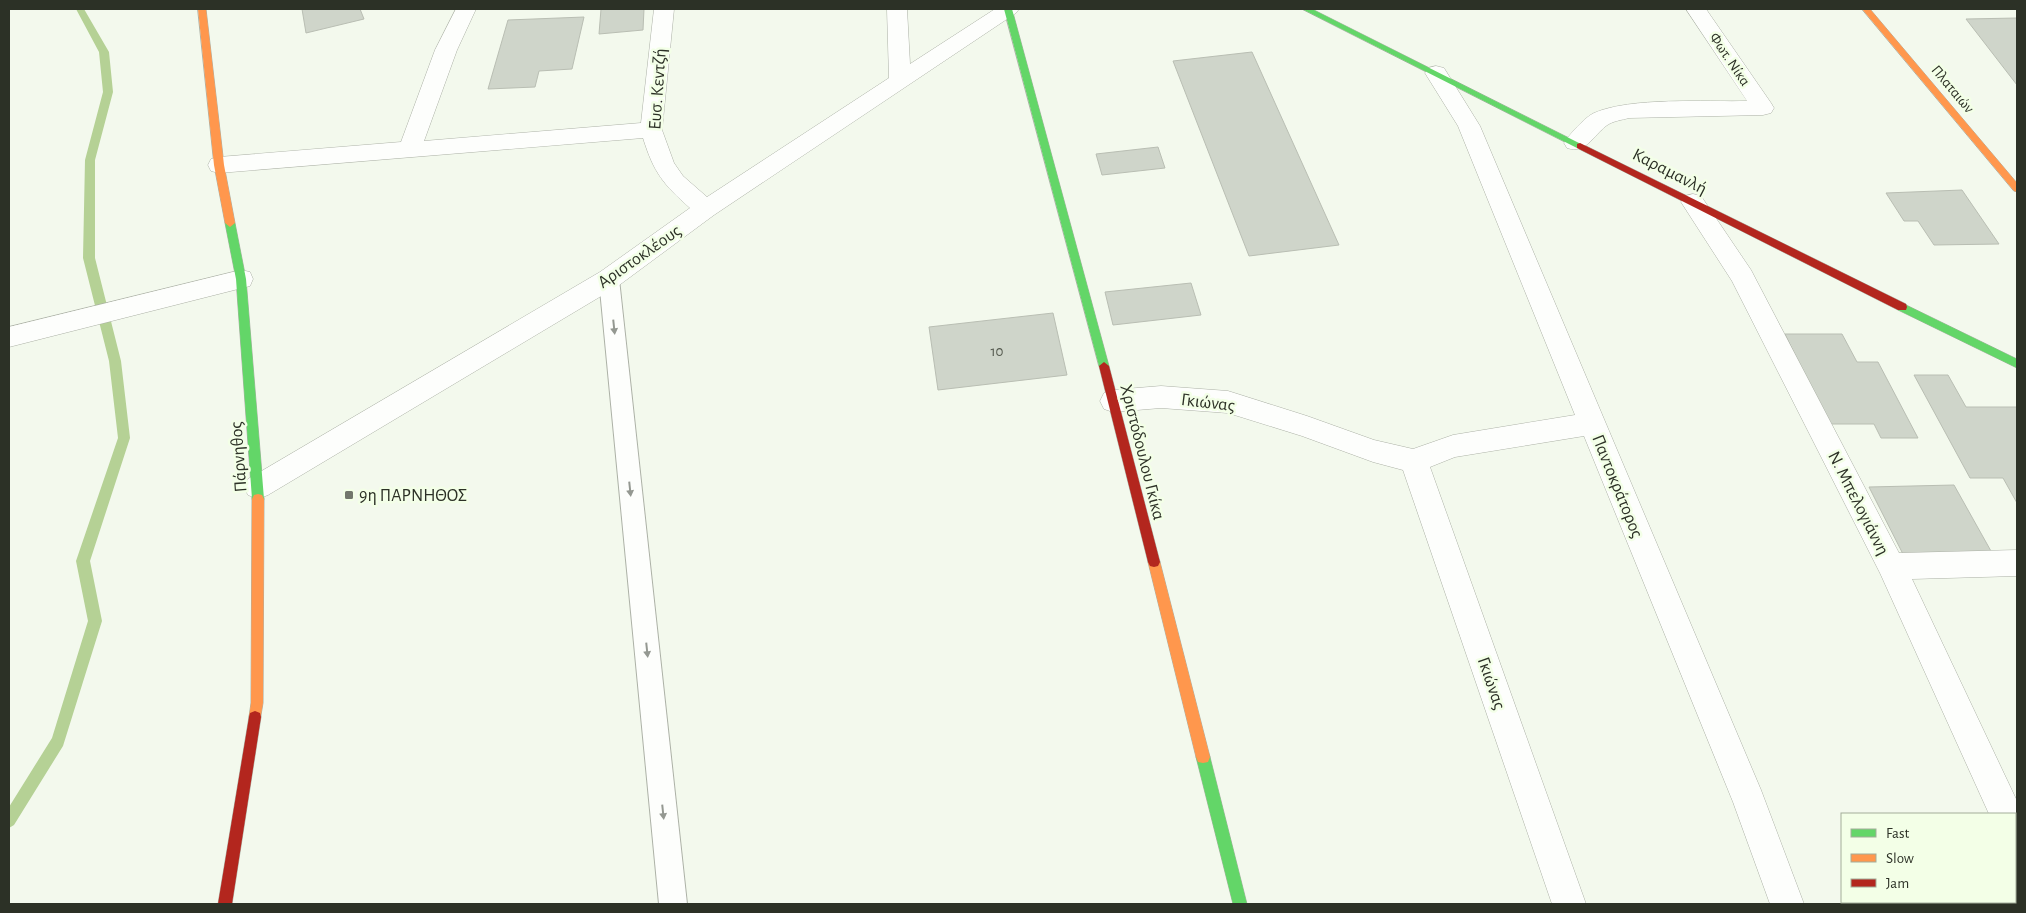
<svg xmlns="http://www.w3.org/2000/svg" width="2026" height="913" viewBox="0 0 2026 913" font-family="'Alegreya Sans',sans-serif">
<rect width="100%" height="100%" fill="#f3f9ed"/>
<g fill="none" stroke-linecap="round" stroke-linejoin="round">
<path fill="#b5d195" fill-rule="evenodd" d="M76 9H84L109 52 113 92 95 160V258L121 361 130 438 90 561 102 621 63 746 14 825 9 828V807L52 738 88 621 76 561 118 438 109 361 83 258 85 160 103 92 99 52Z"/>
</g>
<path fill="#cfd5ca" stroke="#b9beb3" d="M302 9H360L364 19 306 33Z
M601 9H644L643 30 599 34Z
M584 17 572 69 539 71 535 87 488 89 508 20Z
M2017 18V85L1966 19Z
M1252 52 1339 245 1249 256 1173 61Z
M1158 147 1165 168 1102 175 1096 154Z
M1962 190 1999 244 1934 245 1918 221H1904L1886 193Z
M1191 283 1201 315 1113 325 1105 292Z
M1053 313 1067 375 938 390 929 327Z
M1785 334H1842L1857 362H1878L1918 438H1881L1874 424H1828Z
M1914 375H1948L1966 407H2017V503L2003 478H1970Z
M1954 485 1996 560 1907 562 1869 487Z"/>
<g fill="none" stroke-linecap="round" stroke-linejoin="round">
<defs>
<path id="lane" d="M609 271 616 274 619 279 687 904H659L599 279 602 274Z"/>
<path id="street" d="M456 9H476L457 50 424 141 641 123 654 9H674L662 130 674 163 683 176 707 197 889 78 887 9H907L910 64 995 9H1019L1016 13 714 215 618 286 268 495 258 499 248 495 244 487 248 479 600 272 690 208C663 184 654 173 643 138L219 173 211 171 208 165 211 159 219 157 401 142 435 50Z
M1686 9H1706L1771 103 1774 108 1771 113 1763 115 1629 118C1622 120 1612 121 1606 126 1593 136 1586 154 1567 148L1564 143C1569 135 1585 117 1594 113 1631 97 1705 102 1747 101Z
M1436 66 1444 68 1480 126 1761 790 1804 904H1770L1733 802 1584 436 1455 457 1430 467 1586 904H1552L1403 470 1373 462 1302 436 1228 413 1161 408 1113 412 1104 409 1100 401 1104 393 1113 390 1161 386 1228 391 1307 416 1374 440 1413 449 1453 435 1575 415 1458 126 1425 73 1428 68Z
M1693 194 1701 196 1751 270 1899 553 2017 550V576L1912 579 2017 801V856L2015 855V814H1989L1880 573 1732 281 1681 202 1685 196Z
M241 270 250 272 253 279 250 286 9 347V327Z"/>
<path id="fast" d="M1004 9H1012L1109 366 1104 370 1099 366Z
M1302 9H1312L1585 146 1583 148H1577Z
M230 219 235 223 246 279 264 499 262 503 258 504 254 503 252 499 236 279 225 223Z
M1902 303 2017 359V368L1898 310 1897 307Z
M1203 751 1208 752 1210 757 1247 904H1233L1196 757 1198 752Z"/>
<path id="slow" d="M198 9H206L224 165 235 223 230 227 225 223 214 165Z
M1862 9H1870L2017 183V192L2014 191Z
M258 494 262 495 264 499 263 703 260 721 255 723 250 721 249 717 251 703 252 499 254 495Z
M1154 557 1158 558 1160 562 1210 757 1208 762 1203 763 1198 762 1196 757 1148 562 1150 558Z"/>
<path id="jam" d="M1580 143 1906 304 1907 307 1906 310H1898L1577 148V144Z
M1104 362 1109 366 1160 562 1158 566 1154 567 1150 566 1148 562 1099 366Z
M255 711 260 713 261 717 232 904H218L249 717 250 713Z"/>
</defs>
<use href="#lane" stroke="#acb1a6" stroke-width="2"/>
<use href="#street" stroke="#acb1a6" stroke-width="1"/>
<use href="#fast" stroke="#acb1a6" stroke-width="1"/>
<use href="#slow" stroke="#acb1a6" stroke-width="1"/>
<use href="#jam" stroke="#acb1a6" stroke-width="1"/>
<use href="#lane" fill="#fdfefc" fill-rule="evenodd"/>
<use href="#street" fill="#fdfefc" fill-rule="evenodd"/>
<use href="#fast" fill="#63d668" fill-rule="evenodd"/>
<use href="#slow" fill="#ff974d" fill-rule="evenodd"/>
<use href="#jam" fill="#b3261e" fill-rule="evenodd"/>
</g>
<defs><path id="oneway-solid" d="M-6-.8H1V-3.2L6.5 0L1 3.2V.8H-6Z" transform="scale(1.25)"/></defs>
<g fill="#949891">
<use href="#oneway-solid" transform="translate(614 327) rotate(84)"/>
<use href="#oneway-solid" transform="translate(630 489) rotate(84)"/>
<use href="#oneway-solid" transform="translate(647 650) rotate(84)"/>
<use href="#oneway-solid" transform="translate(663 812) rotate(84)"/>
</g>
<rect fill="#72776c" stroke="#f3ffe7" stroke-width="2" x="344" y="490" width="10" height="10" rx="2.5"/>
<g text-anchor="middle" stroke-width="5" stroke-linejoin="round" paint-order="stroke">
<g font-size="15" fill="#2c3126" stroke="#f3ffe7">
<text transform="translate(1730 59) rotate(56)" y="5">Φωτ. Νίκα</text>
<text transform="translate(1953 89) rotate(50)" y="5">Πλαταιών</text>
</g>
<g font-size="15" fill="#555a4f">
<text x="997" y="356">10</text>
</g>
<g font-size="18" fill="#2c3126" stroke="#f3ffe7">
<text transform="translate(657 89) rotate(-86)" y="6">Ευσ. Κεντζή</text>
<text transform="translate(1670 171) rotate(27)" y="6">Καραμανλή</text>
<text transform="translate(639 256) rotate(-35)" y="6">Αριστοκλέους</text>
<text transform="translate(1208 402) rotate(7)" y="6">Γκιώνας</text>
<text transform="translate(1143 452) rotate(76)" y="6">Χριστόδουλου Γκίκα</text>
<text transform="translate(238 457) rotate(-94)" y="6">Πάρνηθος</text>
<text transform="translate(1618 486) rotate(68)" y="6">Παντοκράτορος</text>
<text transform="translate(1859 503) rotate(63)" y="6">Ν. Μπελογιάννη</text>
<text transform="translate(1492 683) rotate(71)" y="6">Γκιώνας</text>
</g>
<g font-size="18" fill="#2c3126" stroke="#f3ffe7" text-anchor="start">
<text x="359" y="501">9η ΠΑΡΝΗΘΟΣ</text>
</g>
</g>
<rect width="2026" height="913" fill="none" stroke="#2c3126" stroke-width="20"/>
<rect x="1841" y="813" width="175" height="90" fill="#f3ffe7" stroke="#a3ad9a"/>
<rect x="1851" y="829" width="25" height="8" fill="#63d668" stroke="#a3ad9a"/>
<text x="1886" y="838" font-size="15" fill="#2c3126">Fast</text>
<rect x="1851" y="854" width="25" height="8" fill="#ff974d" stroke="#a3ad9a"/>
<text x="1886" y="863" font-size="15" fill="#2c3126">Slow</text>
<rect x="1851" y="879" width="25" height="8" fill="#b3261e" stroke="#a3ad9a"/>
<text x="1886" y="888" font-size="15" fill="#2c3126">Jam</text>
</svg>
